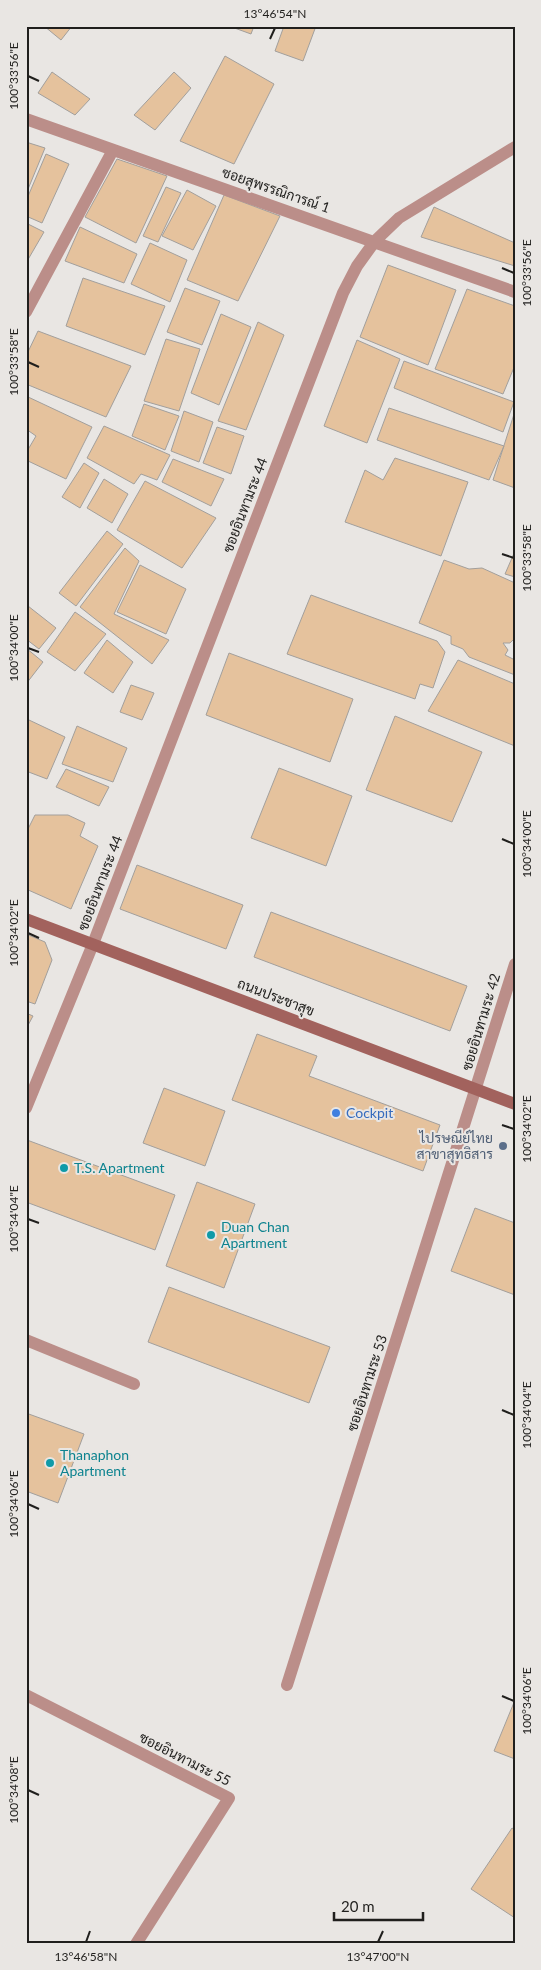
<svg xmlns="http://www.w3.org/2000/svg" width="541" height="1970" viewBox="0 0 541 1970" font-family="Lato,Sarabun,sans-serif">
<rect width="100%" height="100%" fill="#e9e6e3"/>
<path fill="#e5c29d" stroke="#a29f9c" d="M44 26H72L61 40Z
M229 26H254L251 34Z
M284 26H316L303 61 275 51Z
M225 56 274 84 234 164 180 141Z
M52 72 90 99 75 115 38 93Z
M174 72 191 88 155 130 134 115Z
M26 142 45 148 26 194Z
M46 154 69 164 42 223 26 216V201Z
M117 159 167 176 136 243 85 217Z
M166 187 181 193 158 242 143 236Z
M187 190 216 206 193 250 162 236Z
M224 195 280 216 238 301 187 280Z
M434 207 515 243V266L421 237Z
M26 223 44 232 26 263Z
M80 227 137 254 124 283 65 261Z
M150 243 187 260 170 302 131 284Z
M388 265 456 290 428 365 360 337Z
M83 278 165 306 145 355 66 326Z
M185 288 220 301 202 345 167 332Z
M467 289 515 306V365L503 394 435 369Z
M221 314 251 327 219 405 191 393Z
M258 322 284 335 246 430 218 421Z
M38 331 131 366 106 417 26 384V356Z
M166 339 200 349 179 411 144 401Z
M357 340 400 359 367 443 324 426Z
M404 361 514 402 503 432 394 388Z
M26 396 92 427 66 479 26 460V453L36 436 26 429Z
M144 404 179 416 165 450 132 436Z
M389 408 504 446 489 480 377 440Z
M184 411 213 422 199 462 171 451Z
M515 411V488L493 480Z
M104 426 170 455 157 480 141 474 134 484 87 458Z
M217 427 244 436 231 474 203 463Z
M395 458 468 482 441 556 345 522 365 470 383 480Z
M173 459 224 479 211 506 162 482Z
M84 463 99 473 80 508 62 497Z
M104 479 128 494 112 523 87 508Z
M145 481 216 518 182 568 117 530Z
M107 531 123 544 76 606 59 593Z
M125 548 139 561 114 614 169 640 152 664 80 607Z
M515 551V577L505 574Z
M444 560 469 569 482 568 515 583V638L510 643H503L508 650 505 655 515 660V675L469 657 463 649 451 644V636L419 623Z
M140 565 186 589 166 634 117 612Z
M311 595 437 641 445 652 433 688 420 684 415 699 287 654Z
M28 606 56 628 39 649 26 639V608Z
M75 612 106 634 75 671 47 652Z
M107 640 133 662 113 693 84 673Z
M26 648 43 662 26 684Z
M229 653 353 699 330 762 206 715Z
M458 660 515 684V746L428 711Z
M131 685 154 693 142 720 120 712Z
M395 716 482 752 452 822 366 790Z
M29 720 65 737 47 779 26 771V727Z
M77 726 127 748 113 782 62 764Z
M279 768 352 796 326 866 251 838Z
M66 769 109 787 99 806 56 787Z
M35 815H68L85 823 80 836 98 846 71 909 26 889V833Z
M137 865 243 905 226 949 120 909Z
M271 912 467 986 450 1031 254 957Z
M26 934 45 942 52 960 35 1004 26 1001Z
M26 1013 33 1016 26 1029Z
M257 1034 317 1056 309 1076 440 1125 423 1171 232 1100Z
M164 1088 225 1111 205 1166 143 1143Z
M27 1140 175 1195 155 1250 26 1202Z
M197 1182 255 1204 224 1288 166 1266Z
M475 1208 515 1223V1295L451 1271Z
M169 1287 330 1347 309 1403 148 1342Z
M26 1413 84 1434 58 1503 26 1491Z
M515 1700V1759L494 1751Z
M512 1828 515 1830V1918L471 1889Z"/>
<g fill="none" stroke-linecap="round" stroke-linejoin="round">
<path stroke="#bb8e89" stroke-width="12" d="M26 119 515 292
M26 312 113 150
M26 1108 93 944 343 293 357 266 375 241 399 218 515 147
M26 1340 134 1384
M287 1685 515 964
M26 1695 229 1798 136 1944"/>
<path stroke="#a2625d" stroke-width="12" d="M26 919 515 1104"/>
</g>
<path fill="none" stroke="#201f1d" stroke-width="2" d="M270 39 275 28M28 76 39 81M502 268 514 273M28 362 39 367M502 554 514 558M28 648 39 652M502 839 514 844M28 933 39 938M502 1125 514 1129M28 1219 39 1223M502 1410 514 1415M28 1504 39 1509M502 1696 514 1701M28 1790 39 1795M86 1942 90 1931M378 1942 383 1931"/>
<circle fill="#3f7fe0" stroke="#e9e6e3" stroke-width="2" cx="336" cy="1113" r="5"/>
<circle fill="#5c6f8a" stroke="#e9e6e3" stroke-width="2" cx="503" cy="1146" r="5"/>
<g fill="#0f9aa8" stroke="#e9e6e3" stroke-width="2">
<circle cx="64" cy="1168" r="5"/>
<circle cx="211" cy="1235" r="5"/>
<circle cx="50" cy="1463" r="5"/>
</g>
<g text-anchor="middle" stroke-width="4" stroke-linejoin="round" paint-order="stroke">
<g font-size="14" fill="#201f1d" stroke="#e9e6e3">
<text transform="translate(276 190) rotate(19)" y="5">ซอยสุพรรณิการณ์ 1</text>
<text transform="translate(245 505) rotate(-69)" y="5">ซอยอินทามระ 44</text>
<text transform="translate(100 883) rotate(-69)" y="5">ซอยอินทามระ 44</text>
<text transform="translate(276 997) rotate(21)" y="5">ถนนประชาสุข</text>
<text transform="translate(481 1022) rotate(-73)" y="5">ซอยอินทามระ 42</text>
<text transform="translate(367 1383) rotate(-72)" y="5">ซอยอินทามระ 53</text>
<text transform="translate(185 1759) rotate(27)" y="5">ซอยอินทามระ 55</text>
</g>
<g font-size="14" fill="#366cbe" stroke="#e9e6e3" text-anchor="start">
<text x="346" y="1118">Cockpit</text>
</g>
<g font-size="14" fill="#4e5e75" stroke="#e9e6e3" text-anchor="end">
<text x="493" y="1143">ไปรษณีย์ไทย<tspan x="493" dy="16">สาขาสุทธิสาร</tspan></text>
</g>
<g font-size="14" fill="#0d838f" stroke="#e9e6e3" text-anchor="start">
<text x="74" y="1173">T.S. Apartment</text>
<text x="221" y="1232">Duan Chan<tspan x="221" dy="16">Apartment</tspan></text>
<text x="60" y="1460">Thanaphon<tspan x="60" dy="16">Apartment</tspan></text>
</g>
</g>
<rect width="541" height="1970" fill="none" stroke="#e9e6e3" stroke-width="55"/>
<path d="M334 1912v8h89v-8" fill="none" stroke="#201f1d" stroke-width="2.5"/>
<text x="341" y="1912" font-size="15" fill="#201f1d" stroke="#e9e6e3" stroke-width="4" paint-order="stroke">20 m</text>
<rect x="28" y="28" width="486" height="1914" fill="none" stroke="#201f1d" stroke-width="2"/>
<g font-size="12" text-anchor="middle" fill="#201f1d">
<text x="275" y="18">13°46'54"N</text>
<text transform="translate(14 76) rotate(-90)" y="4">100°33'56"E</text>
<text transform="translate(527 273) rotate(-90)" y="4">100°33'56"E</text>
<text transform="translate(14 362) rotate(-90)" y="4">100°33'58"E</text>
<text transform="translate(527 558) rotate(-90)" y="4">100°33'58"E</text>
<text transform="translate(14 648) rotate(-90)" y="4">100°34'00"E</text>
<text transform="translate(527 844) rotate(-90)" y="4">100°34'00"E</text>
<text transform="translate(14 933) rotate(-90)" y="4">100°34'02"E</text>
<text transform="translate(527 1129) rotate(-90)" y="4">100°34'02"E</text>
<text transform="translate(14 1219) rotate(-90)" y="4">100°34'04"E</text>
<text transform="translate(527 1415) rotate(-90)" y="4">100°34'04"E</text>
<text transform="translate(14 1504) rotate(-90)" y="4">100°34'06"E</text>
<text transform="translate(527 1701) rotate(-90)" y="4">100°34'06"E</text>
<text transform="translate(14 1790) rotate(-90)" y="4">100°34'08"E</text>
<text x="86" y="1961">13°46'58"N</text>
<text x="378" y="1961">13°47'00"N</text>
</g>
</svg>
